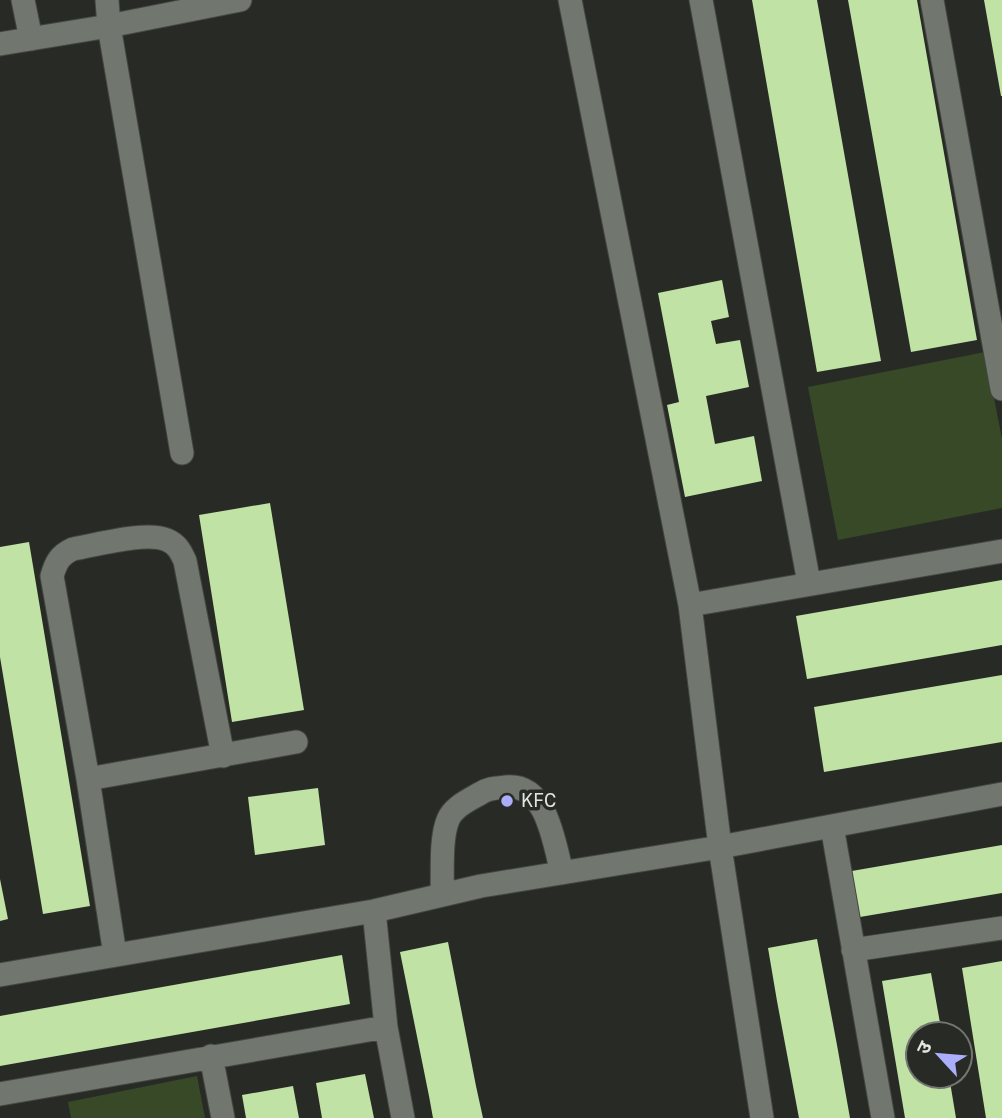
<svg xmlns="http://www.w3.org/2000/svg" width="1002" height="1118" viewBox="0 0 1002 1118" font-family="'Public Sans','Noto Sans Devanagari',sans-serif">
<rect width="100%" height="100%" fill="#282b25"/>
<path fill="#374927" d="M985 352 1002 439V508L838 540 808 387Z
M197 1076 205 1118H71L68 1102Z"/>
<path fill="#c1e2a5" d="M752 0H817L881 361 817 372Z
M848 0H917L977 340 911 352Z
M984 0H1002V96H1001Z
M722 280 729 317 711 321 716 344 740 340 749 387 706 396 715 444 754 436 762 481 685 497 667 405 679 402 658 293Z
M270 503 304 710 232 722 199 515Z
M29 542 90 906 43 914 0 657V547Z
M1002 580V645L807 679 796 616Z
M1002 675V742L824 772 814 707Z
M318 788 325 845 255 855 248 797Z
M1002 845V893L854 918 846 872Z
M0 879 8 919 0 921Z
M817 939 837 1045 850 1118H799L777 1001 768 948Z
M448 942 476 1086 483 1118H433L429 1096 400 952Z
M342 955 350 1004 0 1066V1016Z
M1002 961V1118H986L962 968Z
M931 973 942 1034H918V1076H949L956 1118H905L882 981Z
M365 1074 374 1118H322L316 1083Z
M293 1086 299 1118H246L242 1095Z"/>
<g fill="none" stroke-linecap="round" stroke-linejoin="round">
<defs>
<path id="minor" d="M23 0 31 39
M107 0 109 26 182 453
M570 0 690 605 720 847 762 1118
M701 0 809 583
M932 0 1002 389
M0 44 109 26 240 0
M690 605 1002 551
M88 779 296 742
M832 826 883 1118
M442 895C443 874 440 839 448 820 453 807 469 800 481 793 489 788 496 788 506 787 547 783 554 843 562 873
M374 911 386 1027 403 1118
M853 950 1002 928
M115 955 88 779 52 576C56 562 60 555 73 549 97 545 146 531 167 540 177 544 181 552 185 561L223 756
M0 975 374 911 481 886 720 847 1002 794
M211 1056 223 1118
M0 1094 386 1027"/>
</defs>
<use href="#minor" stroke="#434641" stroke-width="25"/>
<use href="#minor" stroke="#71766e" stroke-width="23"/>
</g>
<circle fill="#abaffb" stroke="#282b25" stroke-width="2.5" cx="507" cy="801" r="7"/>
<g text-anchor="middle" stroke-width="7" stroke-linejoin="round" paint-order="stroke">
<g font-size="18" fill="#e3e5e1" stroke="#282b25" text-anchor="start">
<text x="521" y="807">KFC</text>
</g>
</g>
<g transform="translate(939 1055) rotate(296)"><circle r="33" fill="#282b25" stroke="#737570" stroke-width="2"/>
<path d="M0-5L12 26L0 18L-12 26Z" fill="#abaffb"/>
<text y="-10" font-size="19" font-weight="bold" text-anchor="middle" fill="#e3e5e1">उ</text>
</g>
</svg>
